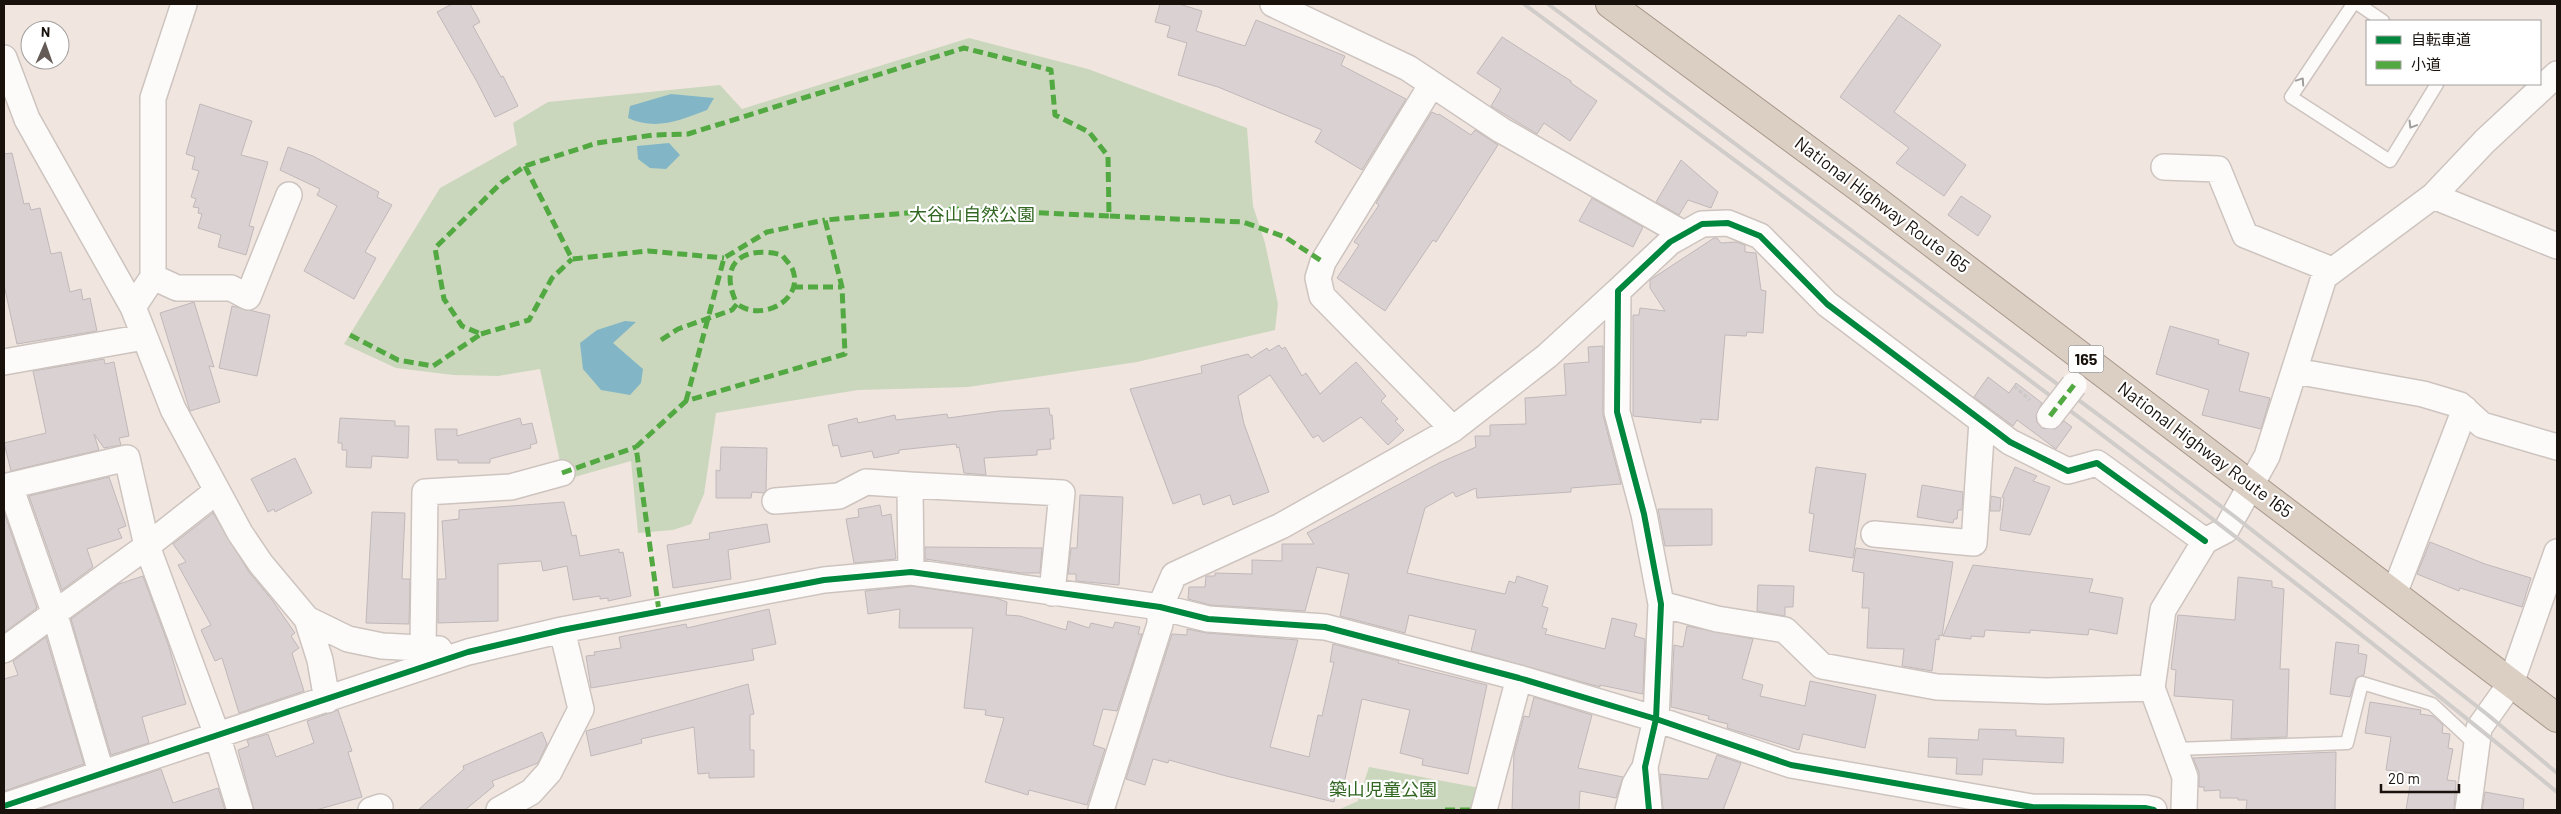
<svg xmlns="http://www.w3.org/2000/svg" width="2561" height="814" viewBox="0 0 2561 814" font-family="Barlow,'Noto Sans JP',sans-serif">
<rect width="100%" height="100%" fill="#f1e5df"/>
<path fill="#cad7bd" d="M969 38 1088 69 1247 128 1253 206 1265 243 1278 304 1275 330 1137 362 968 387 858 390 716 413 704 494 691 524 673 530 638 533 631 461 564 480 540 369 498 376 453 375 396 368 344 344 440 188 517 145 513 123 548 102 720 85 742 109Z
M1369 767 1480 788 1470 810H1338L1358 801Z"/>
<path fill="#82b6c6" d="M671 94 714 98 707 110C681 120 656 131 628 118L630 106Z
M669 143 680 155 666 169 650 168 638 159 637 146Z
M625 321 636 322 613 343 643 369 641 383 630 395 601 390 583 369 580 343 597 330Z"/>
<path fill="#d9d1d2" stroke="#c0b8b9" d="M452 4H470L480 22 473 26 501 77 503 76 518 106 495 117 476 80 437 12Z
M1160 4H1179L1202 11 1196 31 1245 46 1256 20 1345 56 1341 65 1406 99 1362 170 1315 142 1322 130 1218 87 1178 75 1187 43 1167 37 1170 26 1155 22Z
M1899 15 1941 45 1894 112 1966 165 1944 196 1896 163 1909 148 1840 97Z
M1502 37 1571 81V83L1597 101 1570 141 1544 123 1537 134 1491 106 1501 89 1477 73Z
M200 104 252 121 241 155 268 162 249 226 254 227 246 255 218 247 221 235 198 228 202 214 198 213 199 208 193 207 196 199 191 197 199 171 192 169 195 157 186 154Z
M1432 112 1438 115 1439 114 1471 135 1475 130 1498 145 1436 242 1433 240 1385 311 1337 278 1359 245 1354 242 1379 205 1376 203Z
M288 147 313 156 379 192 377 197 392 205 365 252 376 258 354 299 304 271 337 206 317 195 320 189 280 170Z
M12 153 24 204 29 203 31 210 40 208 51 254 61 252 70 292 81 289 83 300 90 298 97 331 17 344 4 285V154Z
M1681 160 1718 192 1711 208 1688 200 1679 215 1656 202Z
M1961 196 1991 216 1978 236 1948 215Z
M1592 198 1643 227 1633 247 1579 221Z
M1714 238H1717L1721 243 1736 242 1745 245V252L1756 253 1761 290 1766 291 1763 333 1747 332 1746 336 1725 335 1718 420 1701 419V423L1633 416V315H1639L1640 308 1665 311 1650 288V280Z
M194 302 214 367 209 366 220 402 190 411 160 313Z
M232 306 270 315 257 376 219 368Z
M2170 326 2219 340 2218 344 2249 353 2239 391 2270 398 2261 429 2202 415 2209 390 2156 374Z
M1279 345 1282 349 1285 347 1302 376 1306 373 1320 394 1356 362 1386 396 1381 401 1398 419 1395 421 1404 430 1388 445 1361 417 1323 442 1318 435 1313 438 1270 375 1238 396 1244 424 1269 492 1233 505 1230 495 1203 505 1200 494 1173 504 1130 389 1202 373 1201 366 1248 354 1251 358 1267 348 1269 351Z
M1603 346V415L1621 484 1571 488V492L1477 498 1476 488 1456 497 1453 492 1425 508 1407 573 1505 594 1509 581 1515 583 1517 576 1548 586 1542 606 1548 608 1542 628 1547 629 1545 634 1605 649 1612 618 1637 624 1634 636 1645 639 1643 694 1600 685V687L1471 651 1476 630 1409 615 1405 633 1340 616 1349 574 1317 567 1305 611 1210 605 1188 599 1189 587H1205L1206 576H1215V573L1252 574V560L1282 561V544H1314L1307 533 1441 462 1476 447 1475 436H1490V425L1526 424 1525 398 1566 395 1564 364 1589 362 1588 347Z
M104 359 105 364 114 362 129 436 119 438 121 445 104 448 94 434 99 450 11 471 4 443 46 433 33 371Z
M1988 377 2009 393 2016 383 2042 403 2036 415 2037 422 2042 428 2055 429 2064 421 2072 427 2056 449 2017 420 2013 426 1974 397Z
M1049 408 1050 415H1052L1054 439H1050L1051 449 1037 450V455L984 458 986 475 964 473 959 447 957 448 956 444 899 450V453L874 458 872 451 841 457 838 445 833 446 828 425 857 418 858 423 895 415 896 420 947 414 948 418 999 411Z
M340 418 395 421V426H409L408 458 372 456 371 468 346 467 347 450H342V443H338Z
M520 418 522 425 532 423 537 443 530 445 531 448 490 459V463H458V460H437L435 429H457V436Z
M721 447 767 448 766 490 764 493 752 492 751 498H716V470L720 471Z
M295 458 312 493 275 512 274 509 268 512 251 479Z
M1816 467 1866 474 1853 558 1809 551 1814 514 1809 513Z
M2015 467 2037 476 2033 481 2050 487 2030 535 2000 530 2004 498 2002 497Z
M109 477 126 526 118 529 122 538 87 549 93 567 62 590 29 496Z
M1922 485 1963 492 1962 510H1958L1957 519H1954L1953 523 1917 517Z
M1080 495 1123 497 1119 585 1076 581V574H1068L1071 548H1077Z
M1991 496 2001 498 2000 511H1990Z
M564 502 572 536 576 535 580 556 619 549V553L623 552 631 596 608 601V598L600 599V596L573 600 567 566 543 571 541 561 498 564V621L438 623V579H446L442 521 459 519V510Z
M880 505 882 516 891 514 896 559 854 563 846 519 859 517 858 509Z
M1658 509H1712V545L1665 546Z
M4 512 37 608 5 632 4 627Z
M372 512 405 513 402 579H410L409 624 366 623Z
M213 513 249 572 272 600 295 633 291 636 299 648 292 653 304 691 239 713 222 658 215 661 201 630 211 625 178 565 186 562 173 544Z
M767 524 770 542 728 550 731 579 673 588 667 545 710 539 709 533Z
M2430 542 2485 564 2531 578 2522 607 2460 588 2459 591 2417 574Z
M925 547 1042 548 1040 573H1021L925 559Z
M1856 548 1953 562 1942 636 1939 635V640L1936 639 1932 671 1902 666 1904 649 1867 648 1869 608H1862L1864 573 1852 571Z
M1973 565 2093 579 2089 592 2123 598 2117 634 2089 629 2088 635 2030 630V633L1985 630 1984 637 1971 636V639L1943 636Z
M143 576 168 644 186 704 142 717 149 743 111 755 71 619 119 584Z
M2238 577 2272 581V587L2284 589 2280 669H2289L2287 737 2231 739 2233 700 2174 696 2176 670 2171 669 2178 615 2235 620Z
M1758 585 1794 586 1793 607H1785V616L1757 611Z
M911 586 996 598 1007 602 1006 615 1020 616 1066 630 1068 621 1089 628 1091 623 1113 628 1115 622 1140 627 1138 634H1142L1117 711 1103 709 1093 745 1105 749 1087 805 1029 790 1028 795 985 782 1004 718 985 715 986 710 964 708 973 628H899L900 609 868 614 865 591Z
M769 609 776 644 752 649 754 660 591 688 586 656 595 655 594 652 621 648 619 637 686 624 687 628Z
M1687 626 1753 639 1742 679 1763 685 1760 696 1805 706 1810 681 1876 695 1865 748 1803 734 1799 750 1727 728 1728 724 1708 719 1709 716 1671 707 1674 645 1683 647Z
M1187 629 1207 633 1298 640 1270 747 1309 757 1318 715 1322 716 1334 662H1330L1333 644 1399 661 1398 663 1487 685 1468 774 1422 765 1423 759 1400 753 1410 710 1362 699 1342 793 1336 792 1334 802 1226 776 1169 760 1168 763 1153 759 1145 785 1126 779 1172 634 1187 635Z
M46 637 84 764 4 791V679L18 675 13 661Z
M2336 642 2359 645 2358 653 2367 655 2364 675 2356 678 2350 697 2330 694Z
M748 684 754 714 750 715V750H754V777L709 778V773L698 774 694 727 641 739 642 743 591 756 586 731Z
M1534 697 1592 715 1578 768 1623 777 1616 798 1580 791 1579 810H1512L1514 754 1524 716 1529 717Z
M2370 702 2421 710 2420 714 2433 716 2443 725 2442 733 2450 734 2448 748 2453 749 2447 780 2456 781 2454 810H2406L2412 773 2386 770 2391 737 2365 733Z
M338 710 352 751 348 752 362 797 316 810H254L238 750 249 746 247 740 268 734 276 757 314 743 307 721Z
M1979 729 2016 730V736L2064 738 2063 763 1983 759 1982 775 1956 774 1957 758 1928 757 1929 738 1978 740Z
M542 732 547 744 538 763 492 781 494 786 465 810H418L464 769 463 766Z
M2336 752 2335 810H2246L2247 800H2238V798H2220V790L2204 791V787H2199V772L2193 758Z
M1717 755 1741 763 1723 810H1663L1660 774 1708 779Z
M161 769 173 803 218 788 225 810H37Z
M2485 792 2524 799 2523 810H2482Z"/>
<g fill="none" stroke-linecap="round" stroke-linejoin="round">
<defs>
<path id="lane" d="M2353 4 2291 97 2390 161 2437 84
M2358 4 2383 21
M2175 749 2347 743 2362 683 2432 704 2475 744"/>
<path id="street" d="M1273 4 1408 68 1501 130 1682 233
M4 58 27 119 133 307 173 409 240 533 261 564 307 619 320 660 327 700
M1432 84 1323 262 1318 278 1322 296 1453 429
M2164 167 2218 169 2245 235 2332 270
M2433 196 2557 246
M153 277 177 288H231L248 297 289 195
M133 307 153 277V98L184 4
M4 362 144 337
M2295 371 2423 394 2460 405 2482 425 2557 447
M910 485 1062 493 1052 593
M10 486 54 612 101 772
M4 487 127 458 147 546 217 735 240 810
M775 501 839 496 866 482 910 485 911 572
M1874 534 1974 543 1982 421
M2394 594 2465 409
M1661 604 1717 619 1785 630 1822 666 1937 687 2047 691 2152 688
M307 619 348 639 382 646 439 649
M423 648 425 492 511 487 562 473
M4 650 147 546 217 491
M4 806 468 652 562 630 824 580 911 572 1160 607 1208 619 1325 627 1519 678 1656 719 1791 765 2032 807 2145 808 2154 810
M371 810 380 807
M499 810 531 792 549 772 581 709 562 630
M1101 810 1160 624V607L1174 575 1281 526 1453 429 1547 356 1618 291
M1484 810 1519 678
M1628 810 1635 784 1642 772
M1649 810 1645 767 1656 719 1661 604 1644 514 1617 412 1618 291 1670 242 1702 224 1728 223 1760 236 1827 304 2010 442 2068 471 2097 463 2205 541
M2184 810 2185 777 2152 688 2163 610 2205 541 2226 530 2267 456 2324 277 2433 196 2485 141 2557 74
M2468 810 2479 728 2511 683 2557 552"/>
<path id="highway" d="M1610 4 1865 192 2557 718"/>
</defs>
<use href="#lane" stroke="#cdc4bf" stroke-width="15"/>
<use href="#street" stroke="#cdc4bf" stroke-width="28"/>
<use href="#highway" stroke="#a7978a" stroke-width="30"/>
<path stroke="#cdc9c7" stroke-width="3" stroke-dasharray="4 2.5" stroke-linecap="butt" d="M2014 386 2030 400"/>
<use href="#lane" stroke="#fdfbfa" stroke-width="12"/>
<use href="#street" stroke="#fdfbfa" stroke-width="25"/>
<use href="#highway" stroke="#dbcfc4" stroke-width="28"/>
<path stroke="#cfccca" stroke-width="4" d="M1524 4C1871 262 2222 517 2557 792
M1548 4 2234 516 2488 715 2557 773"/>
<defs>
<path id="street-bridge" d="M2050 416 2074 385"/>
</defs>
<use href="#street-bridge" stroke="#cdc4bf" stroke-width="28" stroke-linecap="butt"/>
<use href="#street-bridge" stroke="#fdfbfa" stroke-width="25"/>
<path stroke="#52a841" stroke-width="5" stroke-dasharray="10 5" stroke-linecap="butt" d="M525 166 572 259 648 251 724 258
M793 287H842
M481 334 529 320 552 278 572 259
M350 335 398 360 433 366 481 334 462 326 444 299 435 248 502 182 525 166 597 143 653 135 688 134 964 48 1051 70 1055 115 1089 132 1108 156 1109 216 1243 222 1285 237 1323 262
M661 340 678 329 732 310 737 304C717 263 743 245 782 255 785 259 789 263 792 268 806 299 762 323 737 304
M686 401 724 258 767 232 825 220
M2050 416 2074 385
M562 473 636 447
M659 611 636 447 686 401 845 354 842 287 825 220 954 209 1109 216
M1445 810H1475"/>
<defs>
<path id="cycleway" d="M4 806 468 652 562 630 824 580 911 572 1160 607 1208 619 1325 627 1519 678 1656 719 1791 765 2032 807 2145 808 2154 810
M1649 810 1645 767 1656 719 1661 604 1644 514 1617 412 1618 291 1670 242 1702 224 1728 223 1760 236 1827 304 2010 442 2068 471 2097 463 2205 541"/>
</defs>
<use href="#cycleway" stroke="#fff" stroke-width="9"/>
<use href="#cycleway" stroke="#00873e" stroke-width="6"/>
</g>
<defs><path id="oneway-chevron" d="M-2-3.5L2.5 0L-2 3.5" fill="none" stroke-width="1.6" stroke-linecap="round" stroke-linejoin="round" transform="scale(1.25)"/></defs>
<g stroke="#a19d9b">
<use href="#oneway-chevron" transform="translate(2301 81) rotate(-56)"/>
<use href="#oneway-chevron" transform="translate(2412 125) rotate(121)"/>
</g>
<g text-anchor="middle" stroke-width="4.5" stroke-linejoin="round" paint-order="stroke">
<rect fill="#fff" stroke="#5d5855" stroke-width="1" x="2068.5" y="345.5" width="35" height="27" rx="4"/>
<g font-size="16" font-weight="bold" fill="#18110c">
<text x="2086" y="365">165</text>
</g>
<g font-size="18" fill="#18110c" stroke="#fff">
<text transform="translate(1882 205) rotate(37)" y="6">National Highway Route 165</text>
<text transform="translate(2205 450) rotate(37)" y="6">National Highway Route 165</text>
</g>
<g font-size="18" fill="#316620" stroke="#fff">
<text x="972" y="221">大谷山自然公園</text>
<text x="1383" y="796">築山児童公園</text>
</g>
</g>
<rect width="2561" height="814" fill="none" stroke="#18110c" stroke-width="10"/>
<rect x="2366" y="20" width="175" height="65" fill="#ffffff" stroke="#a3a09e"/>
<rect x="2376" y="36" width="25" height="8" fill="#00873e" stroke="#a3a09e"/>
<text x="2411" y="45" font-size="15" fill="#18110c">自転車道</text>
<rect x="2376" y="61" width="25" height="8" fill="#52a841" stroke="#a3a09e"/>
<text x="2411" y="70" font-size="15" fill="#18110c">小道</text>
<g transform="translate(45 45) rotate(2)"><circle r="24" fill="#ffffff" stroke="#a3a09e"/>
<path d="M0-4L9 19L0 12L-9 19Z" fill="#645b56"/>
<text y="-8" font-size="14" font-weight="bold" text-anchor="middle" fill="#18110c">N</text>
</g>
<path d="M2381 784v8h78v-8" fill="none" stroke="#18110c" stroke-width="2.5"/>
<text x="2388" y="784" font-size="15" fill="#18110c" stroke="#ffffff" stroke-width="4" paint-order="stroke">20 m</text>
</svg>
